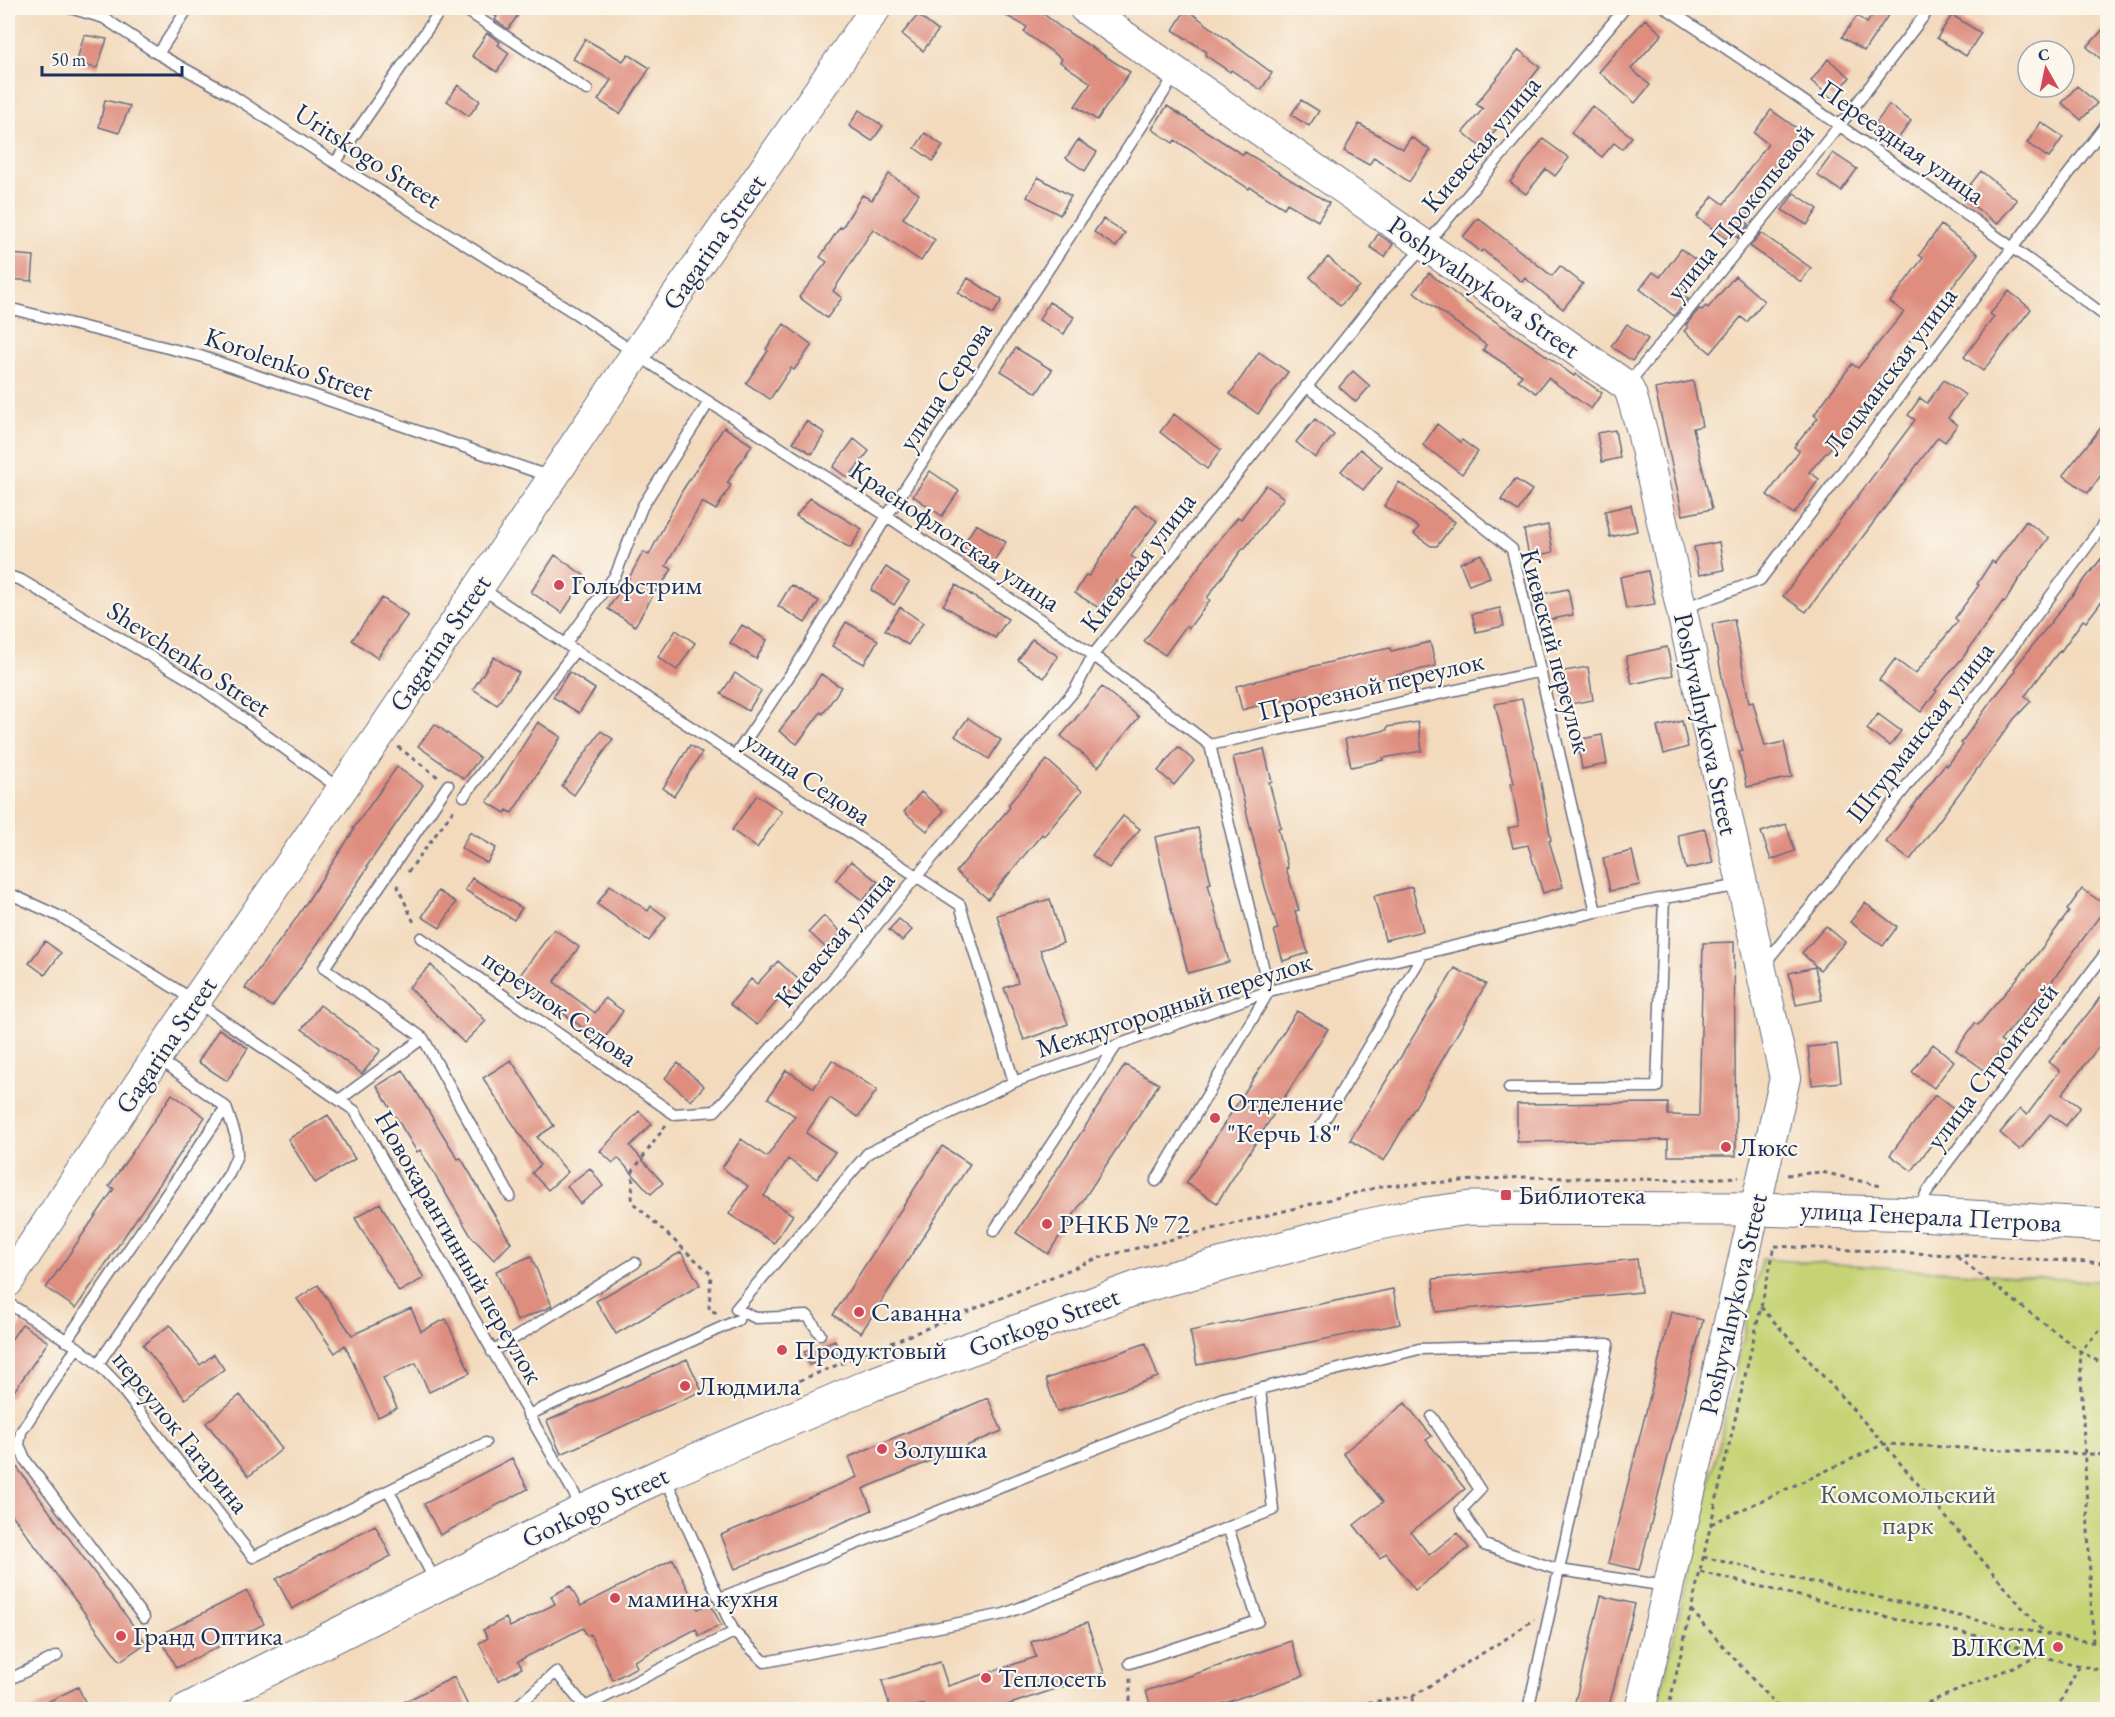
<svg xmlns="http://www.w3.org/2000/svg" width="2115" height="1717" viewBox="0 0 2115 1717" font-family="'EB Garamond',serif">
<rect width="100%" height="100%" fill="#fbf7ec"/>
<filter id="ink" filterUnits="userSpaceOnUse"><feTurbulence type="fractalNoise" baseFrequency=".0167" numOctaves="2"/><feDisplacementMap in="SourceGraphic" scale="12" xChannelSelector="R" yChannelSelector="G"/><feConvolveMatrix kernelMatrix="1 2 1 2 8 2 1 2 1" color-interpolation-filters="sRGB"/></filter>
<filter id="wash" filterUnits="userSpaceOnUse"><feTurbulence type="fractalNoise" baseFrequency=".008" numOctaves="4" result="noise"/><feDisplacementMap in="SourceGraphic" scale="24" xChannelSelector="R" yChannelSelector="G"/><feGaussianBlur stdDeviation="1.35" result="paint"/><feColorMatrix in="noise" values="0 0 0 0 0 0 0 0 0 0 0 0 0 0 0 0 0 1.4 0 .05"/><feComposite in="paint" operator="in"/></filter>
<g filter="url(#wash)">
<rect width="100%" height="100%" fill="#f3dabd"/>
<path fill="#c6d375" stroke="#70816a" stroke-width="1.5" d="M1762 1259 2107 1282V1709H1657Z"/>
<g id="blocks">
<path fill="#de8d7f" d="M482 8H523L508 29 495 20 497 17Z
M992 8H1036L1060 27 1130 72 1097 120 1075 106 1091 83 1060 62 1062 59 1024 32 1027 27Z
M1877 8H1893L1864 51 1842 37 1857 16 1867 23Z
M1186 9 1272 73 1261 90 1231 70 1230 72 1205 55 1207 52 1173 30Z
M918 15 938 31 923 51 902 34Z
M1952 15 1981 33 1966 56 1937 38Z
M1645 19 1662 34 1631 69 1650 85 1635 103 1599 72Z
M2108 24V65L2087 47Z
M487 33 500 42 498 45 509 53 497 72 472 56Z
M84 35 107 39 97 68 76 64Z
M585 39 623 61 628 54 650 68 620 114 598 100 611 80 573 59Z
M1519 50 1540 67 1493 128 1496 130 1481 147 1463 132 1483 109 1476 104Z
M1828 59 1850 77 1833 99 1811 81Z
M458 85 480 101 469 116 447 101Z
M2077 86 2097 103 2081 120 2062 103Z
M105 100 130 106 119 133 99 127Z
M1301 100 1319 111 1309 126 1291 115Z
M1889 105 1911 121 1895 143 1873 127Z
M1167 106 1243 155 1245 152 1329 203 1318 221 1287 203 1284 208 1250 187 1249 189 1175 140 1173 143 1152 129Z
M1592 106 1632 137 1622 149 1614 143 1602 157 1571 133Z
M859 110 883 126 872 141 849 126Z
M1771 110 1802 132 1754 199 1758 201 1744 221 1749 224 1738 238 1731 233 1727 239 1697 217 1713 196 1724 204 1768 144 1754 133Z
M2041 122 2063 137 2049 158 2027 143Z
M1359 124 1403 149 1411 137 1431 150 1409 182 1374 157 1369 165 1344 151Z
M925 133 943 146 933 161 915 148Z
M1543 139 1569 158 1555 176 1546 169 1526 194 1510 182Z
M1078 140 1097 152 1085 171 1066 158Z
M1833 153 1857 169 1841 191 1817 175Z
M1981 171 2017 200 1997 224 1961 196Z
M889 174 919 194 903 218 935 240 921 261 873 229 833 291 842 298 827 318 799 297 827 262 820 257 840 227 842 228 862 195 872 200Z
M1038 177 1071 196 1060 215 1027 197Z
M1794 193 1818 209 1807 225 1782 210Z
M1478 218 1552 276 1560 266 1583 284 1563 309 1525 278 1522 282 1483 250 1481 252 1463 237Z
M1103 219 1125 233 1116 247 1094 232Z
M1941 225 1978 254 1877 383 1879 385 1842 435 1809 472 1819 479 1794 514 1767 495 1799 451 1794 447 1818 418 1814 415 1833 389 1852 364 1858 368 1904 312 1890 302 1923 258 1919 255Z
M1761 233 1811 268 1801 282 1750 246Z
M1378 234 1393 244 1385 257 1370 247Z
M1681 249 1701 264 1680 293 1688 299 1674 316 1640 289 1653 272 1660 277Z
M10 254 34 256 32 281 8 279Z
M1328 257 1359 286 1340 306 1310 277Z
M1429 273 1463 300 1540 351 1574 376 1575 374 1602 393 1591 409 1548 378 1536 393 1518 380 1522 375 1483 350 1486 345 1414 292Z
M1735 276 1764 301 1747 322 1741 317 1711 353 1684 331 1688 327 1686 325 1699 309 1702 310 1706 306 1708 308Z
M968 278 1002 300 993 314 958 293Z
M2009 291 2031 309 1983 371 1964 357 1994 317 1990 314Z
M1049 302 1074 317 1064 334 1039 320Z
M784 324 812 345 794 370 791 368 770 399 746 383 768 351 766 349Z
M1627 324 1648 339 1632 361 1611 346Z
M1016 348 1052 370 1037 393 1001 371Z
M1259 352 1288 372 1258 414 1230 394Z
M1353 371 1370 386 1356 402 1339 387Z
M1944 380 1965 395 1948 418 1957 425 1945 442 1938 437 1806 612 1783 596 1915 420 1908 415 1920 398 1927 403Z
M1693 381 1702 426 1693 428 1712 509 1683 515 1655 389Z
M1174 414 1221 450 1207 469 1160 432Z
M1315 419 1334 435 1315 458 1296 442Z
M2108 419V466L2088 493 2063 475Z
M806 421 825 433 812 454 793 442Z
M1437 424 1460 442 1462 440 1478 452 1462 474 1423 445Z
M724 427 752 445 727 483 731 485 716 510 702 502 666 566 672 569 661 586 659 585 635 626 608 609 620 590 622 591 643 552 649 555 682 491Z
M1615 430 1620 458 1602 462 1597 433Z
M854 439 869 451 848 478 833 467Z
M1360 449 1382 467 1363 490 1341 471Z
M930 471 959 491 942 516 913 496Z
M1515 479 1532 490 1518 511 1501 500Z
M1399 482 1455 522 1437 546H1431L1414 534 1419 527 1384 506Z
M1266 485 1284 498 1244 549 1243 548 1207 598 1210 600 1189 628 1186 626 1165 655 1144 641 1212 549 1238 517 1241 519Z
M810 498 862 529 850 548 796 516Z
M1135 505 1157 521 1131 556 1137 560 1121 584 1116 580 1099 608 1075 593 1086 575 1089 576Z
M1631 505 1637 531 1610 537 1605 511Z
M2026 521 2049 538 2019 579 2005 602 2003 601 1964 656 1935 690 1937 691 1921 712 1879 680 1895 659 1915 674 1958 621 1955 618 1979 585 1977 584 1992 561 1995 563Z
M976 524 1006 542 989 569 960 550Z
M1548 525 1553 552 1529 557 1524 530Z
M1719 542 1724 570 1699 575 1694 547Z
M2108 550V593L2086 622 2083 620 2061 651 2060 650 2025 696 2031 701 2014 719 1910 860 1886 842 1945 764 1947 766 1963 745 1961 743 1992 700 2016 671 2014 669Z
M1481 554 1490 577 1469 585 1460 563Z
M555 555 586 577 562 613 531 592Z
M886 567 909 582 894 605 871 590Z
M1648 571 1655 604 1626 609 1620 577Z
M791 585 819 601 805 623 778 606Z
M956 585 1008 619 995 638 943 605Z
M1568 589 1573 615 1547 620 1542 594Z
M382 598 408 615 377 658 352 640Z
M900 607 923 623 908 645 885 630Z
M1500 608 1504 626 1476 632 1472 614Z
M1734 619 1749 703 1753 702 1765 746 1784 742 1792 777 1747 787 1739 752 1743 751 1724 688 1712 624Z
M846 622 878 640 864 664 832 646Z
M742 625 767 640 756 659 730 643Z
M676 630 695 643 677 670 658 657Z
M1032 639 1058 656 1044 678 1018 660Z
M1430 642 1436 666 1396 675V676L1283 701 1282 699 1242 710 1236 686 1366 653 1390 648 1391 651Z
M1667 647 1673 675 1632 684 1626 656Z
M494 657 519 673 497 705 473 689Z
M1588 667 1593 700 1564 705 1558 672Z
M569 672 595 689 579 713 553 697Z
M735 673 761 691 748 711 721 694Z
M821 674 841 687 823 714 821 712 797 744 779 731 794 712 795 713Z
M1102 687 1139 717 1098 767 1061 736Z
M1522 699 1540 778 1551 840 1549 841 1563 887 1543 893 1528 845 1513 848 1508 828 1519 826 1511 783H1514L1495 704Z
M1878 714 1901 731 1890 746 1867 729Z
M968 718 1001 740 989 759 955 736Z
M1682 721 1688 747 1664 754 1657 727Z
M538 722 561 737 512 813 507 810 505 813 487 802Z
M1418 722 1422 751 1383 758 1384 760 1351 767 1345 739 1387 730V727Z
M435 724 480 758 464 779 418 746Z
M601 731 613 739 574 795 562 786Z
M1602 735 1607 764 1582 769 1577 740Z
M690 745 702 753 674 796 663 788Z
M1178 747 1194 761 1174 785 1158 771Z
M1264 749 1272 782H1269L1281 827 1278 828 1288 868H1286L1299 910 1295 911 1308 953 1283 961 1274 930 1278 929 1265 887 1233 757Z
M1047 760 1082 791 1044 836 1042 834 988 899 956 872 1010 807 1008 805Z
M397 767 423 785 367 866 368 867 318 943 272 1007 245 988 295 920 354 830 353 829Z
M921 792 944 811 927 831 904 812Z
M757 795 782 812 757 848 732 830Z
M1123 816 1140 829 1109 868 1092 855Z
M1786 824 1795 851 1771 860 1761 832Z
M1198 828 1211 883 1208 884 1229 962 1188 973 1171 909 1155 837Z
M1705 829 1713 863 1686 869 1678 835Z
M470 832 496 848 487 863 461 848Z
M1632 851 1640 885 1610 891 1603 858Z
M851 861 878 882 863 901 836 880Z
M472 878 522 908 514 920 465 890Z
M610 885 648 911 651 906 666 917 649 941 597 904Z
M1412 887 1423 931 1385 940 1374 896Z
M2082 889 2107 906 2039 999 2037 998 2000 1041 2005 1044 1986 1071 1956 1050 1975 1023 1978 1025 2032 961 2069 912 2067 910Z
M438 891 456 902 440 928 422 917Z
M1050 899 1063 943 1040 950 1068 1024 1024 1040 1004 988 1018 983 997 915Z
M1865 903 1897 927 1883 946 1850 922Z
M824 916 842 933 827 949 809 932Z
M899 919 912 930 902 941 889 930Z
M1826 926 1845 942 1820 970 1802 953Z
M554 929 579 947 554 982 595 1013 605 998 623 1011 602 1042 517 979Z
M45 941 61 953 45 975 29 963Z
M1734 942 1736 1156H1668V1140L1517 1142V1104L1668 1103V1115L1699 1116 1703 943Z
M778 961 800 981 787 996 784 993 757 1025 730 1004 751 979 757 984Z
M431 965 486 1021 464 1043 409 987Z
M1815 967 1822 1000 1796 1005 1789 973Z
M1455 968 1486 984 1384 1161 1350 1140Z
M2108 985V1035L2062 1094 2080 1107 2066 1126 2050 1114 2020 1150 2000 1133 2020 1109 2027 1115 2060 1071 2049 1062 2094 1006Z
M320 1005 381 1050 362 1074 302 1029Z
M1297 1011 1328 1029 1217 1203 1186 1183Z
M219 1029 248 1048 227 1081 198 1062Z
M1837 1044 1841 1082 1812 1085 1808 1047Z
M1933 1044 1954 1061 1934 1088 1912 1072Z
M511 1060 554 1126 537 1137 568 1172 548 1190 532 1173 540 1165 483 1078Z
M832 1060 877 1090 858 1117 830 1098 806 1133 835 1152 817 1179 788 1159 764 1196 793 1215 774 1243 729 1214 748 1186 722 1168 741 1139 767 1157 795 1116 768 1098 786 1070 814 1088Z
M678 1063 704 1086 691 1101 665 1078Z
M1125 1065 1159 1084 1048 1254 1016 1233Z
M403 1070 458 1159 461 1158 511 1243 494 1260 471 1236 420 1150 417 1152 377 1086Z
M172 1094 205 1117 76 1308 46 1288 114 1189 109 1186Z
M1935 1095 1956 1111 1912 1171 1890 1155Z
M639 1111 652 1124 630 1146 663 1183 651 1194 618 1158 613 1163 600 1151Z
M328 1115 355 1159 315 1183 288 1139Z
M942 1146 970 1164 861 1333 833 1315Z
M590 1168 603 1186 580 1204 567 1186Z
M380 1203 424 1278 399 1292 355 1218Z
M681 1252 700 1285 616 1334 596 1301Z
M531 1256 552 1306 517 1321 496 1271Z
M1637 1259 1641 1292 1436 1312 1433 1279Z
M318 1285 352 1335 411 1308 421 1331 446 1319 470 1373 429 1392 416 1363 383 1378 397 1408 378 1417 345 1345 335 1353 297 1299Z
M1393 1289 1400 1324 1197 1365 1190 1331Z
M1671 1312 1703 1320 1639 1570 1608 1563Z
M22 1324 48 1342 8 1400V1344Z
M170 1325 200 1365 214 1354 224 1369 185 1399 143 1345Z
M835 1340 840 1353 809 1365 804 1352Z
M1146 1343 1158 1377 1057 1412 1046 1379Z
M687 1359 702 1391 561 1454 547 1421Z
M240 1395 282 1449 249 1476 206 1423Z
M988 1398 1002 1431 863 1489 872 1510 735 1569 721 1535 857 1477 849 1457Z
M1405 1403 1432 1436 1426 1440 1465 1489 1411 1532 1429 1555 1457 1533 1469 1548 1415 1590 1386 1553 1380 1558 1354 1525 1383 1502 1343 1453Z
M8 1455 146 1643 120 1661 8 1509Z
M512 1458 528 1489 440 1535 424 1504Z
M375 1525 391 1556 292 1609 276 1579Z
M673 1559 698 1609 710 1603 721 1625 699 1636 696 1629 634 1661 637 1667 613 1680 590 1634 587 1636 583 1628 518 1661 522 1668 498 1681 479 1643 488 1638 483 1630 506 1618 510 1627 555 1604 551 1596 570 1586 581 1606Z
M247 1591 264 1624 176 1668 159 1635Z
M1601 1596 1635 1604 1608 1710H1573Z
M1087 1623 1104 1673 992 1710H925L923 1704 906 1710H891L882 1681 940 1662 948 1686 1036 1657 1031 1642Z
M1291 1641 1303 1676 1204 1710H1152L1146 1691Z
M454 1677 470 1710H388Z
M78 1687 89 1710H31Z"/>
</g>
</g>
<g filter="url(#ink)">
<use href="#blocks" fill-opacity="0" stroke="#676b7f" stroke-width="1.5"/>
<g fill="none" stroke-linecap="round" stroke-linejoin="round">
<defs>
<path id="service" d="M70 8 104 18 158 54 230 94 335 163 578 315 698 395 887 516 1093 655 1210 745 1269 991 1156 1181
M463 8 587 90
M1666 8C1816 108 1963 210 2108 318
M158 54 188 8
M335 163 442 8
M8 308 200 356 551 477
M1628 384 1840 125 1930 8
M1306 386 1512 549 1596 912
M8 576 21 580 190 680 340 789
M481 588 960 905 1014 1082
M1684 608 1760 580 2108 122
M565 644 616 574 642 507 709 402
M1210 745 1541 671
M735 756 800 660 887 516 1176 74
M464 796 575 651
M8 893 63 918 195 1001 355 1111 583 1509
M421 938 674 1114 715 1111 836 975 916 877 1075 690 1093 655 1383 291 1425 246 1625 8
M1763 965C1884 820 1997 670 2108 518
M423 1038 324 968 448 785
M1509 1088 1657 1087 1664 898
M339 1100 423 1038 510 1196
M1318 1131 1423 954
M1919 1211 1926 1194 1944 1167 2108 950
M994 1231 1116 1046
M8 1303 77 1347 98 1364 121 1388 253 1557 485 1443
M820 1334 808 1316 756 1318 736 1309 868 1153 1014 1082 1269 991 1596 912 1664 898 1742 885
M66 1341 226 1107 159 1059
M77 1347 21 1432 19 1445 26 1461 144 1618
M492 1352 635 1263
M98 1364 229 1174 237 1155 236 1137 226 1107
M528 1415 738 1320
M665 1477 734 1632 765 1662 1004 1614 1273 1510 1260 1389
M389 1491 435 1581
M720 1598 1223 1398 1419 1349 1608 1344 1559 1570 1484 1545 1461 1510 1480 1490 1432 1417
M1130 1663 1258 1621 1228 1527
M8 1680 57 1656
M513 1710 556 1672 585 1707 734 1632
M1528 1710 1559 1570 1667 1586"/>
<path id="secondary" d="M1084 8 1627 386 1631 394 1642 431 1785 1078 1640 1710
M8 1282 156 1058 380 734 636 354 876 8"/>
<path id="primary" d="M187 1710 584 1511 664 1474 873 1384 1142 1286 1361 1227 1418 1215 1470 1208 1755 1209 1918 1214 2108 1225"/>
</defs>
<use href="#service" stroke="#676b7f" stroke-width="13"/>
<use href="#secondary" stroke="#676b7f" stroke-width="32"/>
<use href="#primary" stroke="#676b7f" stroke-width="35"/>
<path stroke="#676b7f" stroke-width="3" stroke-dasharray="4.5 4.5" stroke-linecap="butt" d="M398 747 438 777
M408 872 456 807
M399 885 398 887 415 925
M666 1125 633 1171 632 1202 711 1274 709 1310 718 1313
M1787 1175 1822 1172 1881 1186
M1775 1246 2108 1263
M1957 1257 2080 1351 2108 1367
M1761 1307 1884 1444 2043 1632
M791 1384 1098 1258 1383 1186 1524 1177 1685 1180 1739 1177
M1711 1524 1884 1444 2108 1455
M1703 1557 2007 1627 2108 1645
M1700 1572 1870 1613 2005 1642 2039 1656 2108 1672
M1691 1610 1780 1710
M2093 1642 2080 1351 2108 1322
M1130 1710V1675
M1314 1710 1413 1696 1512 1635 1534 1619
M1410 1710 1413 1697
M1668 1710 1775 1246
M1911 1710 2039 1656
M2056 1710 2080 1665"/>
<use href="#service" stroke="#fff" stroke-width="10"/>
<use href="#secondary" stroke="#fff" stroke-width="30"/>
<use href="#primary" stroke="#fff" stroke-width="33"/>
</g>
</g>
<g fill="#d1495b" stroke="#fbf7ec" stroke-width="2">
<circle cx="559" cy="585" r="6"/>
<circle cx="1215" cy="1118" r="6"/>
<circle cx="1726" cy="1147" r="6"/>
<rect x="1500" y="1189" width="12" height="12" rx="3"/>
<circle cx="1047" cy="1224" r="6"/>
<circle cx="859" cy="1312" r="6"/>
<circle cx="782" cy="1350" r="6"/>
<circle cx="685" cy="1386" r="6"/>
<circle cx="882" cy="1449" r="6"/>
<circle cx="615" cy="1598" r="6"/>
<circle cx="121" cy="1636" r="6"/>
<circle cx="2058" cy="1647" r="6"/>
<circle cx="986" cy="1678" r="6"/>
</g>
<g text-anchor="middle" stroke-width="4.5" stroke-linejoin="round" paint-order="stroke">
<g font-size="27" fill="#1b2f5e" stroke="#fbf7ec">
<text transform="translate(1902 142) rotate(35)" y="9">Переездная улица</text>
<text transform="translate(1481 144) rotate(-50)" y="9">Киевская улица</text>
<text transform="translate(368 156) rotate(33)" y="9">Uritskogo Street</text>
<text transform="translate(1740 212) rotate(-51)" y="9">улица Прокопьевой</text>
<text transform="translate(714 242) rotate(-55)" y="9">Gagarina Street</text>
<text transform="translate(1484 287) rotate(35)" y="9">Poshyvalnykova Street</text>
<text transform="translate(289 364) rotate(19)" y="9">Korolenko Street</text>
<text transform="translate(1890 371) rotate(-53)" y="9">Лоцманская улица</text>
<text transform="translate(945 386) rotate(-57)" y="9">улица Серова</text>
<text transform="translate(955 536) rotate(34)" y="9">Краснофлотская улица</text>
<text transform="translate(1138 562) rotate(-52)" y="9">Киевская улица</text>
<text transform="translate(440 643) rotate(-56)" y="9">Gagarina Street</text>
<text transform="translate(1556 651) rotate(75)" y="9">Киевский переулок</text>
<text transform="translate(189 659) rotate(33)" y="9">Shevchenko Street</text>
<text transform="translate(1371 686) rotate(-13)" y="9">Прорезной переулок</text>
<text transform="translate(1706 724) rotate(78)" y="9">Poshyvalnykova Street</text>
<text transform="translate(1920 732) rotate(-52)" y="9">Штурманская улица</text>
<text transform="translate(808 778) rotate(34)" y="9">улица Седова</text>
<text transform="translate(835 939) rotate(-50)" y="9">Киевская улица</text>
<text transform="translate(1174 1005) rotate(-18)" y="9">Междугородный переулок</text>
<text transform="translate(560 1008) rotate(35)" y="9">переулок Седова</text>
<text transform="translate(166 1045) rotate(-56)" y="9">Gagarina Street</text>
<text transform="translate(1992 1066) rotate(-53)" y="9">улица Строителей</text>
<text transform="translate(1931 1216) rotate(3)" y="9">улица Генерала Петрова</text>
<text transform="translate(459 1247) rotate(60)" y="9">Новокарантинный переулок</text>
<text transform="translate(1733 1304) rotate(-77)" y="9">Poshyvalnykova Street</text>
<text transform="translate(1044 1322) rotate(-20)" y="9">Gorkogo Street</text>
<text transform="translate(181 1432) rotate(51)" y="9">переулок Гагарина</text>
<text transform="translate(595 1507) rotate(-25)" y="9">Gorkogo Street</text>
</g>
<g font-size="27" fill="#1b2f5e" stroke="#fbf7ec" text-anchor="start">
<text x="571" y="594">Гольфстрим</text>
<text x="1227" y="1111">Отделение<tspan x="1227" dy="31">"Керчь 18"</tspan></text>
<text x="1738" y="1156">Люкс</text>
<text x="1518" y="1204">Библиотека</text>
<text x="1059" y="1233">РНКБ № 72</text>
<text x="871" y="1321">Саванна</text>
<text x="794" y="1359">Продуктовый</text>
<text x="697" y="1395">Людмила</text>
<text x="894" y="1458">Золушка</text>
<text x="627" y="1607">мамина кухня</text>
<text x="133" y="1645">Гранд Оптика</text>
<text x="2046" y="1656" text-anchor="end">ВЛКСМ</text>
<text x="998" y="1687">Теплосеть</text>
</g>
<g font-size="27" fill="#465864" stroke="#fbf7ec">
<text x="1908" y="1503">Комсомольский<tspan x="1908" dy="31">парк</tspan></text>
</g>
</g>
<rect width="2115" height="1717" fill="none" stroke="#fbf7ec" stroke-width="30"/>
<g transform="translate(2046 69) rotate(351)"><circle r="28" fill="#fbf7ec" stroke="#a1a7b3" stroke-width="1.5"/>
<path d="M0-4.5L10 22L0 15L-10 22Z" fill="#d1495b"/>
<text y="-9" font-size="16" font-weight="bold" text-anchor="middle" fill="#1b2f5e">С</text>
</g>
<path d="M42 66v9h140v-9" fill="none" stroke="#1b2f5e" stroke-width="3"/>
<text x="51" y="66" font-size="18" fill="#1b2f5e" stroke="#fbf7ec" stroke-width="4.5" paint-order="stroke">50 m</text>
</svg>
